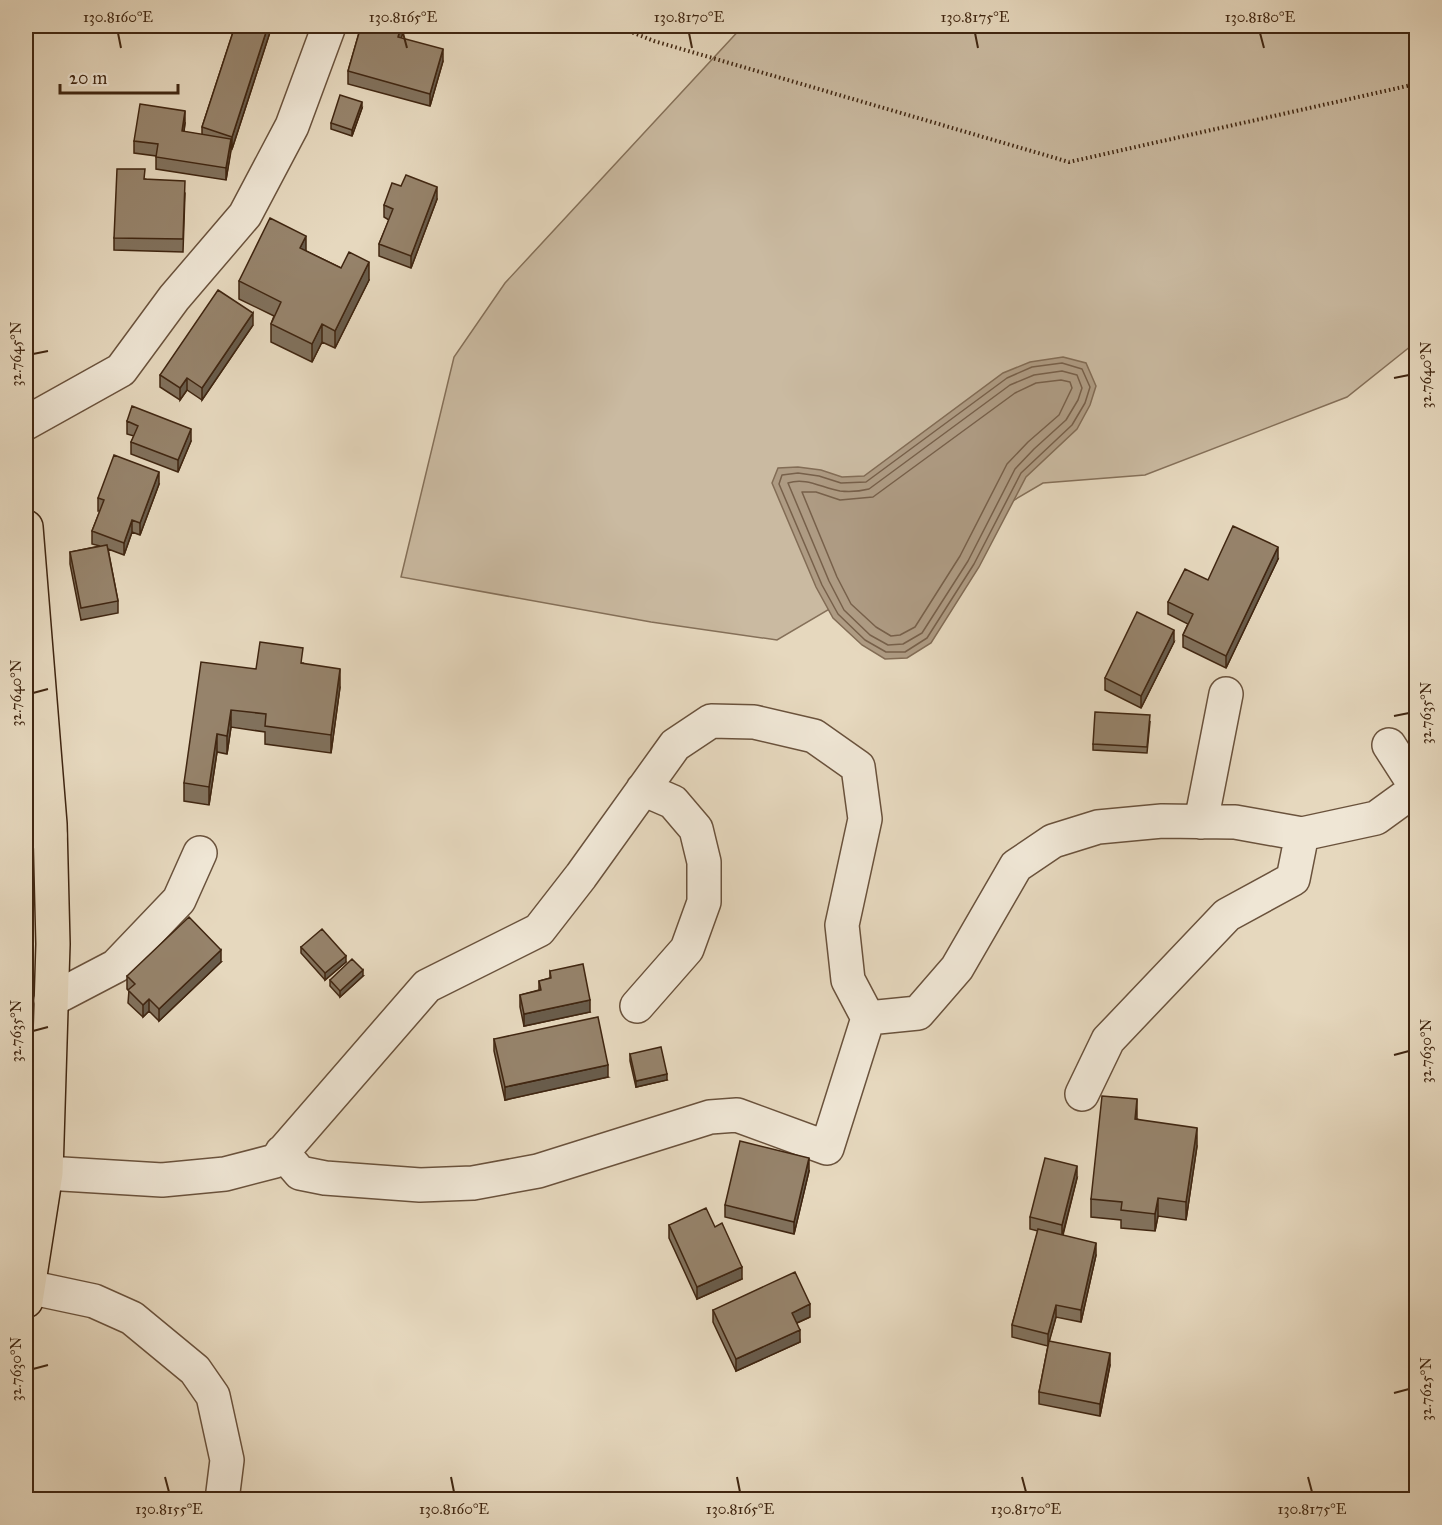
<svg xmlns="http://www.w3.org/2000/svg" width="1442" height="1525" viewBox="0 0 1442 1525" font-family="'IM FELL Great Primer',serif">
<rect width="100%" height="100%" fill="#e6d8be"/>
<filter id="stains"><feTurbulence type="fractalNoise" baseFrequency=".00333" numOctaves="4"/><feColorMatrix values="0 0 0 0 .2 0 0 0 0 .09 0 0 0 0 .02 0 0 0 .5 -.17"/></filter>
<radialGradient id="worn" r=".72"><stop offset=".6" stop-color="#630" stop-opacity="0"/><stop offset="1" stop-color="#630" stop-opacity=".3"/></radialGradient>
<path fill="#cabaa1" stroke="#857059" stroke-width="1.5" d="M743 26H1416V342L1347 397 1145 475 1043 483 777 640 651 622 401 577 454 357 505 283Z"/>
<path fill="#ae9b83" stroke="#826c55" stroke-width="1.5" d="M1063 357 1086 363 1096 386 1090 405 1077 429 1026 477 979 567 931 643 907 658 885 659 862 645 833 618 816 587 772 483 778 468 798 467 821 470 842 477 864 476 1003 373 1030 362Z"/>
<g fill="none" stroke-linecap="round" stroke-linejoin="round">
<path stroke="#77604a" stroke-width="1.5" d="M1062 363 1082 369 1090 387 1085 403 1072 425 1021 473 974 564 927 638 905 652H886L865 640 838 614 822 585 779 484 782 475 798 473 819 476 841 483 866 482 1007 378 1032 367Z
M1062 371 1077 375 1082 388 1078 400 1066 420 1034 449 1015 469 968 561 922 633 903 644 888 645 870 635 844 610 829 581 788 483C806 477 822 488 840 491 849 492 861 491 869 489L1010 385 1034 375Z
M1061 380 1070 382 1072 388 1059 415 1028 442 1007 464 960 556 915 627 900 635 891 636 876 627 851 604 837 577 802 492H816L840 500 873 497 1015 393 1036 383Z"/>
<defs>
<path id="minor" d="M26 423 121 370 174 298 245 215 292 126 329 26
M1389 745 1416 787
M1201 822 1226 694
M26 829 50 835
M51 1000 116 966 179 900 200 853
M637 1006 687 949 704 902V862L696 829 673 802 643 789
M1082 1094 1108 1040 1227 915 1293 879 1302 834
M282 1152 300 1173 325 1178 420 1185 473 1183 538 1171 710 1117 737 1115 827 1148 868 1018
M46 1173 162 1180 225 1174 275 1161 427 986 539 930 581 876 675 745 711 721 754 722 814 736 858 767 865 819 842 925 848 980 868 1018 918 1013 957 968 1016 866 1053 841 1098 827 1162 821 1235 822 1302 834 1376 818 1416 789
M28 1287 94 1301 132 1318 195 1370 213 1396 227 1460 222 1500"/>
<path id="trunk" d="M26 527 50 824 53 944 46 1173 26 1301"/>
</defs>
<use href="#minor" stroke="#6a523c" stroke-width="36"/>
<use href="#trunk" stroke="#402611" stroke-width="36"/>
<path stroke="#402611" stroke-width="4" stroke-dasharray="1.5 3" stroke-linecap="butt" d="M616 26 654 41 1069 162 1416 84"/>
<use href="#minor" stroke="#efe6d5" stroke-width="33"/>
<use href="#trunk" stroke="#e6d8be" stroke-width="33"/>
</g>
<path fill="#81715c" stroke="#402611" stroke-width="1.5" d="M235 26H272L232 149 231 148 226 180 156 169V156L134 153V141L185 123 184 132 202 135V127Z
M361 26H405L401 38 443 61 430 106 348 84V71Z
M362 108 352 136 331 129V123Z
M145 179 185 193 183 252 114 250V238Z
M401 186 437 199 411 268 379 256V244L389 220 384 217V205Z
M306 251 341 268 369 280 335 348 322 342 312 362 271 342V324L274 316 239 299V281Z
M253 325 202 400 187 390 180 400 160 387V375Z
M127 421 191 441 178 472 131 454V442L134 436 127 434Z
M159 484 140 535 132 532 124 555 108 549 118 601V613L81 620 70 564V552L100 546 92 544V531L100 511H98V498Z
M1278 559 1226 668 1183 647V635L1188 624 1168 614V602L1208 580Z
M1174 642 1141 708 1105 690V678Z
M303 663 340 687 331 753 265 744V732L231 727 227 754 217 752 209 805 184 801V783L256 669Z
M1150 722 1147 753 1093 750V744Z
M301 947 346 962 325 980 301 953Z
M221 962 159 1021 149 1011 143 1017 128 1003 129 990 127 989V976Z
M550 971 590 1012 524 1026 520 1007V995L539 990V981L550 978Z
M363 976 340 997 330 986V980Z
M494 1039 608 1077 505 1100 494 1051Z
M630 1054 667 1080 636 1087 630 1061Z
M1137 1119 1197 1146 1186 1220 1158 1216 1155 1231 1121 1228V1220L1091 1217V1199Z
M809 1171 794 1234 725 1217V1205Z
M1077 1178 1063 1235 1096 1255 1081 1322 1056 1317 1049 1341 1110 1365 1100 1416 1039 1404V1392L1048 1346 1012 1337V1325L1038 1231 1030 1229V1217Z
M669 1225 715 1227 742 1279 697 1299 669 1238Z
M713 1310 810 1317 797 1323 800 1342 736 1371 713 1322Z"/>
<path fill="#695c4b" stroke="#402611" stroke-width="1.5" d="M268 26H272L232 149V137Z
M401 26H405L398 49V37Z
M443 49V61L430 106V94Z
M362 102V108L352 136V130Z
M185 111V123L182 144V131Z
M231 139V151L226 180V168Z
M437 187V199L411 268V256Z
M306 236V254L300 248Z
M369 262V280L335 348V331Z
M253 313V325L202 400V388Z
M322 324V342L312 362V344Z
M187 378V390L180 400V388Z
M191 429V441L178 472V460Z
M159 472V484L140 535V523Z
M132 520V532L124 555V543Z
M1278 547V559L1226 668V656Z
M1174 630V642L1141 708V696Z
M340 669V687L331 753V735Z
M231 710V727L227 754V736Z
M217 734V752L209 805V787Z
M221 950V962L159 1021V1009Z
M346 956V962L325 980V973Z
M363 970V976L340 997V991Z
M149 999V1011L143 1017V1005Z
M590 1000V1012L524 1026V1014Z
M608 1065V1077L505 1100V1087Z
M667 1074V1080L636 1087V1081Z
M1137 1099V1117L1135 1137V1119Z
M1197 1128V1146L1186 1220V1202Z
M809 1158V1171L794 1234V1222Z
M1077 1166V1178L1062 1237V1225Z
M1158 1198V1216L1155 1231V1214Z
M1096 1243V1255L1081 1322V1310Z
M742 1267V1279L697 1299V1287Z
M810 1304V1317L792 1325V1313Z
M1056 1305V1317L1048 1346V1334Z
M800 1330V1342L736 1371V1359Z
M1110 1353V1365L1100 1416V1404Z"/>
<path fill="#96836b" stroke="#402611" stroke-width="1.5" d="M235 26H268L232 137 202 127Z
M361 26H401L398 37 443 49 430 94 348 71Z
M340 95 362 102 352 130 331 123Z
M140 104 185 111 182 131 231 139 226 168 156 157 158 144 134 141Z
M117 169H145L144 179 185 181 183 239 114 238Z
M406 175 437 187 411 256 379 244 393 209 384 205 392 183 401 186Z
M270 218 306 236 300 248 341 268 349 252 369 262 335 331 322 324 312 344 271 324 281 302 239 281Z
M218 290 253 313 202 388 187 378 180 388 160 375Z
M132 406 191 429 178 460 131 442 138 426 127 421Z
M114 455 159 472 140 523 132 520 124 543 92 531 104 500 98 498Z
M1233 526 1278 547 1226 656 1183 635 1193 614 1168 602 1185 569 1208 580Z
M107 545 118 601 81 608 70 552Z
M1137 612 1174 630 1141 696 1105 678Z
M260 642 303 648 301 663 340 669 331 735 265 726 266 714 231 710 227 736 217 734 209 787 184 783 201 662 256 669Z
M1095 712 1150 715 1147 747 1093 744Z
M189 917 221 950 159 1009 149 999 143 1005 128 990 135 984 127 976Z
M322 929 346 956 325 973 301 947Z
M352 959 363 970 340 991 330 980Z
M583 964 590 1000 524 1014 520 995 541 990 539 981 551 978 550 971Z
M598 1017 608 1065 505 1087 494 1039Z
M661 1047 667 1074 636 1081 630 1054Z
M1102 1096 1137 1099 1135 1119 1197 1128 1186 1202 1158 1198 1155 1214 1121 1210 1122 1202 1091 1199Z
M740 1141 809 1158 794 1222 725 1205Z
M1045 1158 1077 1166 1062 1225 1030 1217Z
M706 1208 715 1227 722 1223 742 1267 697 1287 669 1225Z
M1038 1229 1096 1243 1081 1310 1056 1305 1048 1334 1012 1325Z
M795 1272 810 1304 792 1313 800 1330 736 1359 713 1310Z
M1049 1341 1110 1353 1100 1404 1039 1392Z"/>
<path fill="none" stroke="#402611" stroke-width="2" d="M118 33 121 48M403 33 407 48M689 33 692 48M975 33 978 48M1260 33 1264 48M33 354 48 351M1394 378 1409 375M33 693 48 689M1394 716 1409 713M33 1031 48 1027M1394 1055 1409 1051M33 1369 48 1365M1394 1393 1409 1389M165 1477 169 1492M451 1477 454 1492M737 1477 740 1492M1022 1477 1026 1492M1308 1477 1312 1492"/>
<rect width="1442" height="1525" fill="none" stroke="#e6d8be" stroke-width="66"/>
<path d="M60 84v9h118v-9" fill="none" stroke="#402611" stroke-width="3"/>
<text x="69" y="84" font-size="18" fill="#402611" stroke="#efe6d5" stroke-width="4.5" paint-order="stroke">20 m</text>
<rect x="33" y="33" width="1376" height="1459" fill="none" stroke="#402611" stroke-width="2"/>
<g font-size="15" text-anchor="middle" fill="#402611">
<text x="118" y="22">130.8160°E</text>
<text x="403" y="22">130.8165°E</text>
<text x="689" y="22">130.8170°E</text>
<text x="975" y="22">130.8175°E</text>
<text x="1260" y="22">130.8180°E</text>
<text transform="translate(16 354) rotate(-90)" y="5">32.7645°N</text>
<text transform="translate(1426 375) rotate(-90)" y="5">32.7640°N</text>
<text transform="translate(16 693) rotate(-90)" y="5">32.7640°N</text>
<text transform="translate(1426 713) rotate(-90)" y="5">32.7635°N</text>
<text transform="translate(16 1031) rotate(-90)" y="5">32.7635°N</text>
<text transform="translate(1426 1051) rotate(-90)" y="5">32.7630°N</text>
<text transform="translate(16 1369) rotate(-90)" y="5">32.7630°N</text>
<text transform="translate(1426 1389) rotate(-90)" y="5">32.7625°N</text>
<text x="169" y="1514">130.8155°E</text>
<text x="454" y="1514">130.8160°E</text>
<text x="740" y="1514">130.8165°E</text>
<text x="1026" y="1514">130.8170°E</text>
<text x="1312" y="1514">130.8175°E</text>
</g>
<rect width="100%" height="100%" filter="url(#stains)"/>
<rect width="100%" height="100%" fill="url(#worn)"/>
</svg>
